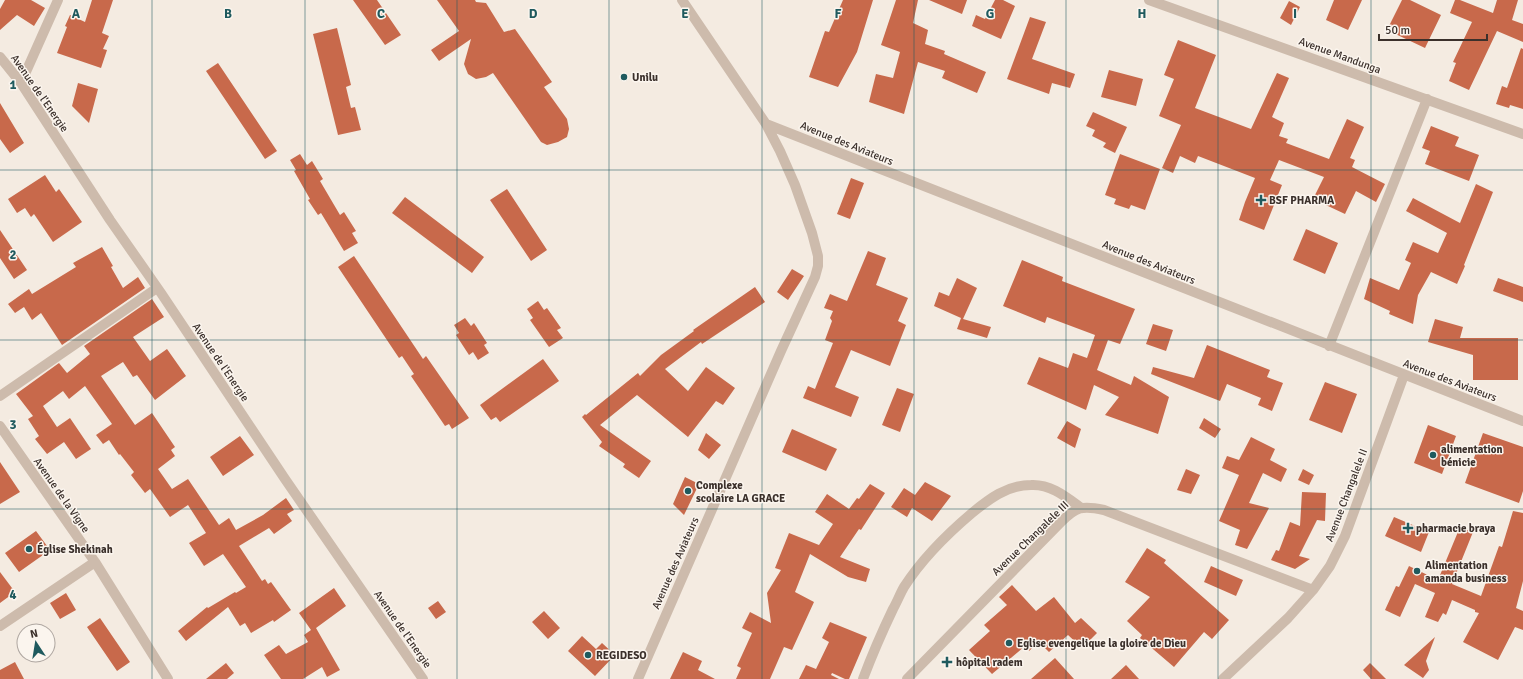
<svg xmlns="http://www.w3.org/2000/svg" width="1523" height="679" viewBox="0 0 1523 679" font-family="Signika,sans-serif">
<rect width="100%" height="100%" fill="#f4ebe1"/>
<path fill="#c8694b" d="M5 0H31L45 8 34 26 17 15 0 30V9Z
M92 0H113L102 33 109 36 103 49 107 50 101 68 57 53 67 27 65 26 70 15 85 22Z
M353 0H377L401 35 385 45Z
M437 0H475L476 2 486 3 504 32 515 29 552 82 544 87 567 119 569 129 567 137 558 142 547 145 541 142 493 73 486 77 476 79 468 74 464 64 471 39 439 61 431 50 459 31Z
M843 0H873L857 52 838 87 809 77 825 31 829 32Z
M896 0H918L913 23 928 30 925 44 945 51 944 54 986 72 977 93 942 78 945 71 918 62 904 114 869 102 876 74 893 78 900 52 881 45Z
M929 0H967L962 14Z
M995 0H1003L1015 6 1001 39 972 26 976 15 985 19Z
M1334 0H1362L1348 30 1326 20Z
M1402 0H1410L1441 15 1425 48 1387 30Z
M1455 0H1460L1493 13 1497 0H1518L1512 20 1523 24V42L1497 31 1469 90 1449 81 1456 63 1453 62 1472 22 1450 13Z
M1289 1 1300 7 1291 25 1280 18Z
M1030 17 1046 22 1032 59 1075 74 1070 88 1052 83 1049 94 1007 79Z
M337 28 351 85 346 87 351 108 355 107 361 130 338 135 313 34Z
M1178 40 1216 55 1195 108 1251 129 1277 73 1289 78 1272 117 1284 123 1279 136 1288 139 1286 143 1329 159 1347 119 1364 127 1350 158 1355 160 1352 167 1385 184 1376 202 1356 191 1345 214 1313 199 1324 177 1279 160 1270 180 1282 185 1264 230 1239 220 1245 202 1255 178 1198 156 1195 163 1180 156 1173 173 1162 168 1181 125 1159 116 1174 79 1164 75Z
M1521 48 1523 49V109L1510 105 1509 108 1496 104 1502 86 1507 88Z
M218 63 277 151 265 159 206 71Z
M1109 70 1143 79 1136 106 1101 97Z
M78 83 98 89 89 123 72 106Z
M0 103 24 143 10 153 0 139Z
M1093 112 1127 127 1115 153 1103 147 1106 143 1092 136 1095 130 1086 126Z
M1431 126 1459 137 1455 146 1479 155 1469 181 1425 164 1430 151 1422 148Z
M300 154 307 165 312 161 323 179 320 181 340 215 344 212 356 231 352 233 358 243 344 251 321 213 318 215 308 200 310 199 294 171 296 170 290 160Z
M1120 154 1160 169 1145 210 1131 205 1129 209 1114 204 1116 199 1105 195Z
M45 175 56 192 59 189 82 222 53 242 34 214 31 217 25 208 17 213 8 199Z
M851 178 864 183 850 219 837 214Z
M1476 184 1493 192 1464 265 1465 266 1457 284 1431 272 1418 295 1413 324 1389 314 1390 311 1364 299 1370 278 1399 290 1411 263 1405 260 1413 242 1438 253 1447 233 1406 211 1413 198 1460 223Z
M507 189 547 250 531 261 490 200Z
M405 197 484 257 472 273 392 213Z
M1306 229 1338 243 1325 274 1293 260Z
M0 230 27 270 14 279 0 258Z
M102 247 113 266 111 267 123 288 138 277 145 288 62 345 41 313 32 320 24 307 15 313 8 304 29 289 32 294 76 267 73 263Z
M868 251 886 258 876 285 908 298 898 321 906 325 890 366 851 350 835 387 859 397 851 417 803 398 808 386 815 389 833 343 825 340 832 321 830 318 833 311 824 308 830 294 847 301Z
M354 256 423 359 426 356 469 418 452 429 449 424 445 426 411 376 414 374 402 356 399 358 338 267Z
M1022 260 1063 277 1062 281 1135 309 1120 344 1108 340 1097 370 1131 385 1134 376 1169 397 1158 434 1105 415 1119 397 1094 385 1086 410 1027 384 1039 357 1068 368 1073 353 1087 358 1095 335 1047 317 1045 323 1003 306Z
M792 269 804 276 788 300 777 292Z
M957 278 977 288 963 319 991 327 987 338 957 329 961 318 934 306 939 292 949 296Z
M1498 278 1523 287V302L1493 291Z
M755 287 765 302 702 344 701 342 665 369 688 391 706 367 735 388 723 405 716 401 688 437 637 395 600 425 651 461 639 478 623 467 625 464 599 446 602 442 582 417 585 414 586 415 638 373 640 376 661 355 694 331 693 330Z
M152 299 164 317 133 337 150 361 167 349 186 376 155 400 137 375 133 377 123 362 101 376 135 425 152 413 175 447 171 450 175 456 158 469 172 489 188 479 219 525 229 518 236 530 263 515 286 498 294 510 287 514 292 521 274 534 269 528 239 546 262 581 265 579 268 584 271 582 291 610 274 622 273 620 251 633 245 623 240 626 228 607 186 641 178 631 207 607 208 608 235 592 236 593 246 587 223 554 204 566 189 543 206 533 188 505 170 517 150 489 145 493 131 475 134 472 120 454 119 455 109 440 103 444 96 435 112 424 85 386 69 399 63 391 43 406 57 427 70 418 91 449 76 459 64 442 47 454 35 439 39 436 28 419 33 416 16 394 59 363 67 373 90 354 84 346Z
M538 301 544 310 547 308 561 328 557 330 563 338 549 347 530 320 533 318 527 309Z
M465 318 471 326 474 323 487 343 484 345 489 353 478 360 473 352 469 355 456 335 459 333 454 325Z
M1435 319 1463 327 1460 338H1518V380H1473V355L1428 342Z
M1153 324 1173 330 1166 351 1146 344Z
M1207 345 1270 370 1267 377 1283 383 1272 411 1258 405 1261 398 1227 384 1220 401 1151 374 1153 367 1194 378Z
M543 359 559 381 500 422 496 417 491 420 480 405Z
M1325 382 1357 394 1342 433 1309 420Z
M897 388 914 394 900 432 882 425Z
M1204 418 1221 429 1215 438 1199 428Z
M1067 421 1081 429 1075 448 1057 438Z
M1428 425 1456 436 1442 474 1414 463Z
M792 429 837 449 826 471 782 452Z
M706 433 721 445 709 459 698 450Z
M1483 433 1523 447V491L1519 503 1465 483Z
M240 436 254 455 223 476 210 457Z
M1251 437 1275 449 1270 460 1287 469 1281 482 1263 473 1249 503 1269 508 1247 549 1235 545 1240 530 1219 521 1239 475 1222 468 1227 456 1239 460Z
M0 462 20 492 0 504Z
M1186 469 1200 475 1191 494 1177 490Z
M1303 469 1314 475 1309 485 1298 480Z
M685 477 699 484 684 515 673 504Z
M925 482 951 496 932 521 912 508 907 517 891 507 904 488 915 495Z
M870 484 885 493 861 530 859 529 840 557 870 569 866 582 848 577 810 554 795 592 814 602 792 650 784 647 770 679H736L741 668 737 666 752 633 742 628 750 612 771 623 767 593 781 570 775 568 789 533 819 545 833 524 815 512 827 494 849 509 857 498 859 499Z
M1302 492 1326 493 1325 521 1317 520 1299 556 1310 559 1295 569 1271 560 1276 550 1279 551 1290 522 1300 526Z
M1513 511 1523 513V581L1516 608 1523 611V630L1515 627 1498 660 1463 642 1479 613 1475 612V610L1452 600 1446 615 1443 613 1438 622 1425 617 1435 593 1415 584 1400 617 1385 610 1396 586 1399 587 1409 566 1438 580 1460 527 1473 532 1452 584 1481 596 1499 546 1502 547Z
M1394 517 1429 532 1421 552 1385 536Z
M36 531 50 550 19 572 5 553Z
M1147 548 1166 560 1164 563 1229 620 1212 639 1204 632 1174 667 1140 638 1142 635 1127 621 1150 597 1125 582Z
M1211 566 1243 580 1236 596 1204 582Z
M0 572 15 592 0 603Z
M1012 585 1036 611 1054 597 1075 623 1081 618 1097 633 1082 648 1068 635 1049 652 1039 642 1029 651 1025 646 992 674 969 650 990 631 984 625 1007 605 999 597Z
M334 588 346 606 316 628 340 670 327 677 322 667 303 679H281L264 655 279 645 286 654 308 642 304 635 311 630 299 613Z
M66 593 76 610 60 619 50 603Z
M438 601 446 612 436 619 428 608Z
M544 611 560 628 548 639 532 622Z
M100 618 130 662 117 671 87 627Z
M830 622 867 637 849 679H845L832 673 831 675 839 679H799L806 665 816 669 829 642 822 638Z
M582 636 596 649 602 643 615 655 595 676 568 651Z
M1435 637 1426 661 1429 670 1423 678 1404 665Z
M683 652 702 661 698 670 715 679H670Z
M1055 658 1074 679H1031Z
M15 662 24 679H0V670Z
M226 663 234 673 227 679H206Z
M1370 663 1386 679H1371L1363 670Z
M1126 665 1139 679H1111Z"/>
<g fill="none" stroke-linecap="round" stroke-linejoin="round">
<path stroke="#cdbbac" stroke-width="10" d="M1149 0 1523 134
M0 57 21 83 110 220 161 293 285 479 423 679
M21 83 58 0
M766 124 1523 421
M1329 346 1427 99
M0 396 157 288
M0 426 95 562 168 679
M0 626 95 562
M638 679 781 351 815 277 818 266V256L812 233 795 185 780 151 766 124 682 0
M863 679C872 655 882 632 893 609 897 602 900 594 904 587 922 559 946 535 972 513 989 499 1007 485 1031 485 1050 484 1065 496 1080 507
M907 679 1061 522C1076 507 1082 505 1104 510L1313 590
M1223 679 1288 618 1313 590 1330 566 1345 536 1404 375"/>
</g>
<path fill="none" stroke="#1f5a5e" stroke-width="1" stroke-opacity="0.55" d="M152 0V679M305 0V679M457 0V679M609 0V679M762 0V679M914 0V679M1066 0V679M1218 0V679M1371 0V679M0 170H1523M0 340H1523M0 509H1523"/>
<g fill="#1f5a5e" stroke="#fbf5ee" stroke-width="1.5">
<circle cx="624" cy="77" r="4"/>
<path d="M1259 194h4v4h4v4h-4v4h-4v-4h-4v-4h4z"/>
<circle cx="1433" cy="455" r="4"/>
<circle cx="688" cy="491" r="4"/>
<path d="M1406 522h4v4h4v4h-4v4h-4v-4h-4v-4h4z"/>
<circle cx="29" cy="549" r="4"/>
<circle cx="1417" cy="571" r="4"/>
<circle cx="1009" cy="643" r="4"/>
<circle cx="588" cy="655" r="4"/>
<path d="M945 656h4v4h4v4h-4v4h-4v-4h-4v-4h4z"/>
</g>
<g text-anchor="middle" stroke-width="3" stroke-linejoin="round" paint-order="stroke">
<g font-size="11" fill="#3b302b" stroke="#fbf5ee">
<text transform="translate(1340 55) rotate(20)" y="4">Avenue Mandunga</text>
<text transform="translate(40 93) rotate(55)" y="4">Avenue de l'Energie</text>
<text transform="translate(847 143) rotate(22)" y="4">Avenue des Aviateurs</text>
<text transform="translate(1149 262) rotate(22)" y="4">Avenue des Aviateurs</text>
<text transform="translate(221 362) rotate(56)" y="4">Avenue de l'Energie</text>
<text transform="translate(1450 380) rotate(21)" y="4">Avenue des Aviateurs</text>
<text transform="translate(62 495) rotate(55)" y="4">Avenue de la Vigne</text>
<text transform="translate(1346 495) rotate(-69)" y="4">Avenue Changalele II</text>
<text transform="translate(1030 538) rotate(-44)" y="4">Avenue Changalele III</text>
<text transform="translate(675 563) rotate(-66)" y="4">Avenue des Aviateurs</text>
<text transform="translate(403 629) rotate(55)" y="4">Avenue de l'Energie</text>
</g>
<g font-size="11" font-weight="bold" fill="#3b302b" stroke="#fbf5ee" text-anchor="start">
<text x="632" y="81">Unilu</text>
<text x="1269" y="204">BSF PHARMA</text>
<text x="1441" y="453">alimentation<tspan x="1441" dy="13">bénicie</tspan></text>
<text x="696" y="489">Complexe<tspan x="696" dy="13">scolaire LA GRACE</tspan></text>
<text x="1416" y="532">pharmacie braya</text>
<text x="37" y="553">Église Shekinah</text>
<text x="1425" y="569">Alimentation<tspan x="1425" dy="13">amanda business</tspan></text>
<text x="1017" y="647">Eglise evengelique la gloire de Dieu</text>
<text x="596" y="659">REGIDESO</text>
<text x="956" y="666">hôpital radem</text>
</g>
</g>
<g font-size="13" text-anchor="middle" font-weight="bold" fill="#1f5a5e" stroke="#fbf5ee" stroke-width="3" stroke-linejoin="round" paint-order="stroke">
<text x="76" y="18">A</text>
<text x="228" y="18">B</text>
<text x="381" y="18">C</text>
<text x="533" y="18">D</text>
<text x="685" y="18">E</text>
<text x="838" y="18">F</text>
<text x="990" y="18">G</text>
<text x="1142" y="18">H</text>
<text x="1295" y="18">I</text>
<text x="13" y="89">1</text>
<text x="13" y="259">2</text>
<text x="13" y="429">3</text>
<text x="13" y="599">4</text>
</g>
<g transform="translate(36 643) rotate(348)"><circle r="19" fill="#fbf5ee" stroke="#aea6a0"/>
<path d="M0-3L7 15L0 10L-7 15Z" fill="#1f5a5e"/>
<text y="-6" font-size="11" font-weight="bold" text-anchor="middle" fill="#3b302b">N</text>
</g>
<path d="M1379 34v6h108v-6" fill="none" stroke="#3b302b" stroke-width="2"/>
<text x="1385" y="34" font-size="12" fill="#3b302b" stroke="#fbf5ee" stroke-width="3" paint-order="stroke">50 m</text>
</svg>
